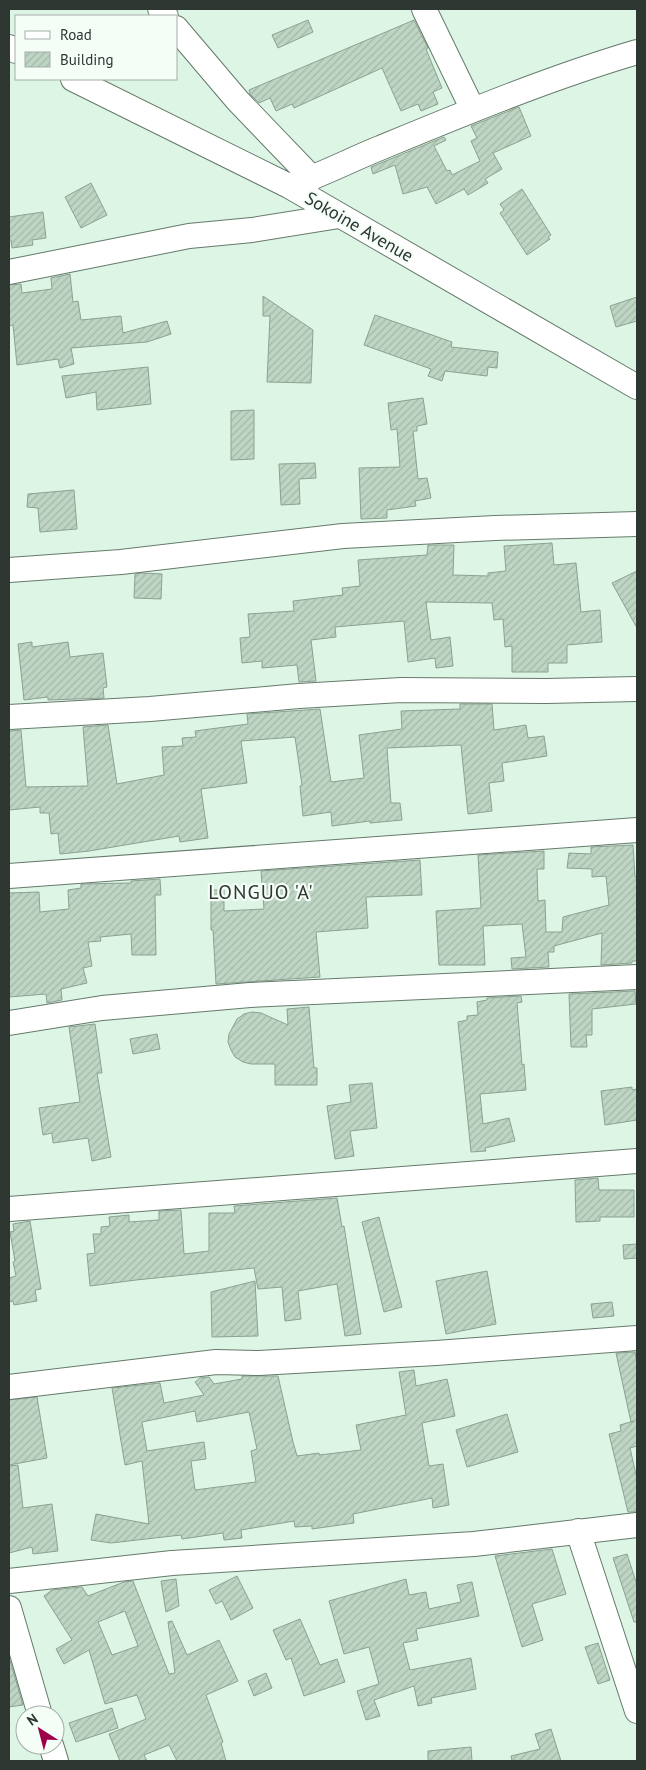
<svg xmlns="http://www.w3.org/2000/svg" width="646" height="1770" viewBox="0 0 646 1770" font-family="'PT Sans',sans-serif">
<defs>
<pattern id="building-hatch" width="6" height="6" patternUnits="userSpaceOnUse" patternTransform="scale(1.25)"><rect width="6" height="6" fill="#bed5c4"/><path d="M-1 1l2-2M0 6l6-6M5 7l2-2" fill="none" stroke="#a4b7a9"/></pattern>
</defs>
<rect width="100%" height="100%" fill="#ddf5e4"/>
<path fill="url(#building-hatch)" stroke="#8ba191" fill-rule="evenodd" d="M308 20 313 32 278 48 272 35Z
M414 20 428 48 426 49 442 88 433 92 438 104 421 111 418 104 401 111 382 68 294 108 292 104 276 111 270 98 259 103 250 94 249 90Z
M519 107 531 136 493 153 502 169 485 179 488 183 468 195 464 189 436 204 427 187 403 194 395 165 373 174 371 167 444 137 446 140 434 146 447 171 450 170 452 175 480 161 471 141 477 138 471 126Z
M91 183 107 215 81 228 65 197Z
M522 189 551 235 548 237 550 239 527 255 500 213 504 210 500 204Z
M43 212 46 238 32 240 33 245 12 248 11 240H9V217Z
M70 274 73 302 78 301 81 320 121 316 123 333 167 321 171 334 147 342 71 348 74 364 60 368 58 359 17 365 13 325 9 326V285L21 284 22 293 52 289 51 278Z
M263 296 313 330 311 383 267 382 270 316H263Z
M637 297V321L616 327 610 306Z
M375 315 452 342 451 347 498 352 497 368 488 367 487 376 445 371 442 381 428 376 431 369 364 345Z
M148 367 151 404 97 410 96 392 66 398 62 376Z
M423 398 427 424 417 426V431H413L418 479 427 478 431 498 415 501 416 506 387 510V518L361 519 359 468 400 467 397 429 391 430 388 403Z
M254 410V459L231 460V411Z
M315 463 316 478 299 479 300 504 281 505 279 464Z
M74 490 77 529 40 532 38 508 27 507 28 494Z
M552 543 554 565 576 563 581 612 600 610 602 642 567 645V663H548V672H512V646L505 647 503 619 494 620 492 603 426 602 431 640 450 637 453 666 436 668 435 658 408 662 404 621 335 627 336 637 311 640 316 681 299 682 297 665 262 668V661L242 663 240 638 250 637 248 614 294 611 293 601 343 595 342 588 360 586 358 560 427 555 428 545H454L453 575 488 576V573L506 571 504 546Z
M637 571V628L612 583Z
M142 573 162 574 161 599 134 598 135 574Z
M32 642V647L68 642 70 657 103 653 107 687 103 688 104 698 48 700V697L24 700 18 644Z
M460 704H492L494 730 526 725 528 738 544 736 547 756 502 763 504 781 489 783 492 811 468 814 461 745 387 748 391 803H400L402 820 370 823V821L332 826 331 812 303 816 300 786 302 785 295 737 241 741 247 783 201 789 208 838 180 842 179 836 89 851 60 854 58 833 51 834 49 813H40V807L9 810V731L21 730 26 787 88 786 83 727 108 725 117 784 164 775 162 747 183 746 182 738 196 737 195 731 248 724 247 714 320 709 331 782 364 778 359 735 402 729 401 711 460 709Z
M633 845 635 877 637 876V961H632V963L601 965 602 933 554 946V952H548L549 967 512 969 511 958 526 957 522 924 483 926 485 965H439L436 911 481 908 478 855 544 851V869H537L538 901 545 900 546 932H562L563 917 609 905 606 876 592 877V869L567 868 569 853 591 854V847Z
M420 860 422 895 366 897 368 928 316 932 320 977 216 984 213 930H211V890H224V911L264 909 261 871Z
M160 879 161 895H155L156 955H132L131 934 100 937 101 941 88 942 92 966 83 968 87 983 61 989 62 1000 47 1003 46 994 9 997V893L39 892 40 912 69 909 68 890 81 888V884L131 883V881Z
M635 991 636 1004 592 1009V1035H586L587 1047H571L569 994Z
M521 996 522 1002 517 1003 522 1065 524 1064 526 1090 480 1094 483 1124 509 1118 515 1141 485 1148 486 1151 471 1152 458 1022 467 1020V1016L478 1015 477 1002 487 1000V998Z
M309 1007 314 1068H317V1085H275V1064H251L243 1062 235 1057 231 1050 228 1042 229 1034 237 1019 244 1014 252 1012 261 1013 288 1025 287 1009Z
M95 1024 102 1073H97L111 1157 92 1161 88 1138 53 1143 52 1133 43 1135 39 1108 80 1102 69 1027Z
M157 1034 160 1049 133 1054 130 1039Z
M372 1083 377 1128 350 1131 354 1156 335 1159 327 1106 351 1102 349 1085Z
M632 1087V1090L637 1089V1120L605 1125 601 1091Z
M598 1178 599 1190H634V1217H600V1221L576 1222 575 1180Z
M337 1198 342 1227 344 1226 361 1334 345 1336 337 1284 298 1291 301 1319 285 1321 282 1287 258 1289 254 1268 136 1280 90 1286 87 1254 95 1253 93 1234H101V1227L110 1226 109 1217 129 1215V1222L159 1220V1211L181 1210 184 1254 209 1251V1213H235L234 1206Z
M379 1217 402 1307 384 1312 362 1222Z
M30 1221 41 1289 35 1290 37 1301 14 1305 13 1301 9 1302V1278L16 1276 13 1262 15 1261 10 1232 14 1231 13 1224Z
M637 1244V1258L624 1259 623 1245Z
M487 1271 496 1324 446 1334 436 1281Z
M255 1281 258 1336 212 1337 211 1292Z
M612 1302 614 1316 593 1318 591 1304Z
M635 1352 637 1363V1446L630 1448 637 1479V1512H628L609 1434 621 1431 620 1425 634 1421 631 1422 616 1353Z
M414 1370 416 1386 447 1379 455 1416 422 1423 429 1466 443 1464 449 1505 433 1508 432 1498 353 1514 354 1523 312 1529V1526L295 1527 294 1521 241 1530 242 1538 224 1540 223 1533 182 1539 181 1535 111 1543 91 1540 96 1514 149 1524 142 1461 125 1465 112 1388 160 1383 164 1403 204 1395 195 1382 200 1378 209 1377 214 1384 242 1379V1376H278L293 1442 297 1456 319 1453V1455L361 1450 356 1425 406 1415 399 1372ZM195 1411 197 1422 249 1412 257 1449 251 1451 256 1482 195 1490 191 1461 206 1459 204 1442 147 1451 142 1422Z
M37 1397 47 1458 9 1465V1400Z
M507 1414 518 1452 467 1467 456 1430Z
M18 1465 23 1508 52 1504 58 1551 33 1554 32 1547 9 1553V1466Z
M552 1549 566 1594 532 1604 543 1640 522 1647 495 1556Z
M627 1554 637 1585V1622H634L613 1558Z
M237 1576 253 1608 231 1620 222 1601 216 1604 209 1590Z
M176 1579 179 1606 166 1612 161 1581Z
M406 1579 409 1595 426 1592 429 1609 461 1602 457 1585 472 1582 479 1616 416 1629 418 1640 403 1643 410 1670 471 1658 476 1689 431 1698 432 1703 418 1706 414 1686 374 1700 380 1716 366 1720 357 1691 379 1684 369 1647 344 1654 329 1601Z
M133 1581 169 1674 175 1673 168 1622 172 1621 187 1655 219 1640 238 1681 206 1695 223 1742 221 1743 226 1761H177L169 1745 144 1755 147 1761H120L109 1734 146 1719 137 1695 105 1704 89 1650 64 1664 56 1649 72 1640 44 1596 52 1590 82 1587 88 1596 124 1582ZM125 1611 138 1646 112 1655 98 1622Z
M300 1619 320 1665 337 1659 345 1682 304 1696 291 1658 286 1660 273 1630Z
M598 1643 610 1680 598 1684 585 1647Z
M9 1657 23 1705 9 1707Z
M266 1673 272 1688 254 1696 248 1681Z
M112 1708 118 1728 76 1742 69 1723Z
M551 1729 561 1761H512L511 1756 540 1749 535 1734Z
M471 1747 472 1761H428V1751Z"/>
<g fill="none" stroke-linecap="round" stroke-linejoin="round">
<defs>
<path id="minor" d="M160 9 166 16
M424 9 473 110
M176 28 238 101 312 178
M9 47 16 51
M73 79 289 186 637 387
M289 186C320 176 350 160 380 148 465 113 549 78 637 52
M9 272 189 236 252 230 339 216
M9 570 121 562 343 536 495 528 637 524
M9 717 150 709 299 696 401 690 546 691 637 689
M9 876 637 830
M9 1023 102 1008 250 995 637 977
M9 1209 637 1161
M9 1387 216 1362 259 1363 436 1353 637 1338
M578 1531 637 1711
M9 1581 172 1563 474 1544 637 1525
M9 1608 40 1715
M51 1745 56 1761"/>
</defs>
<use href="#minor" stroke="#657a6b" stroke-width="26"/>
<use href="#minor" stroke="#fff" stroke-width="24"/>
</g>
<g text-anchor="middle" stroke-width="4.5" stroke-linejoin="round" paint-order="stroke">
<g font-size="18" fill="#2d3630" stroke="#f4fef7">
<text transform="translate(359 227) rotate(30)" y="6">Sokoine Avenue</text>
</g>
<g font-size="20" letter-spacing="1" fill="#2d3630" stroke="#f4fef7">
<text x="261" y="899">LONGUO 'A'</text>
</g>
</g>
<rect width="646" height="1770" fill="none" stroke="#2d3630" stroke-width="20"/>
<rect x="15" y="15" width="162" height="65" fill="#f4fef7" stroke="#a4aea7"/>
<rect x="25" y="31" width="25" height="8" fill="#ffffff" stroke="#a4aea7"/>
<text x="60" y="40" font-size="15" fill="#2d3630">Road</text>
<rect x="25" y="52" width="25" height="15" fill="url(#building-hatch)" stroke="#a4aea7"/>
<text x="60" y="65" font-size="15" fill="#2d3630">Building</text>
<g transform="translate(40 1730) rotate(324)"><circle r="24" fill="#f4fef7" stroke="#a4aea7"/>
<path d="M0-4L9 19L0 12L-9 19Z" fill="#9e034a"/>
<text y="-8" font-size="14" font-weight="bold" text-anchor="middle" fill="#2d3630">N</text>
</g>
</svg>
